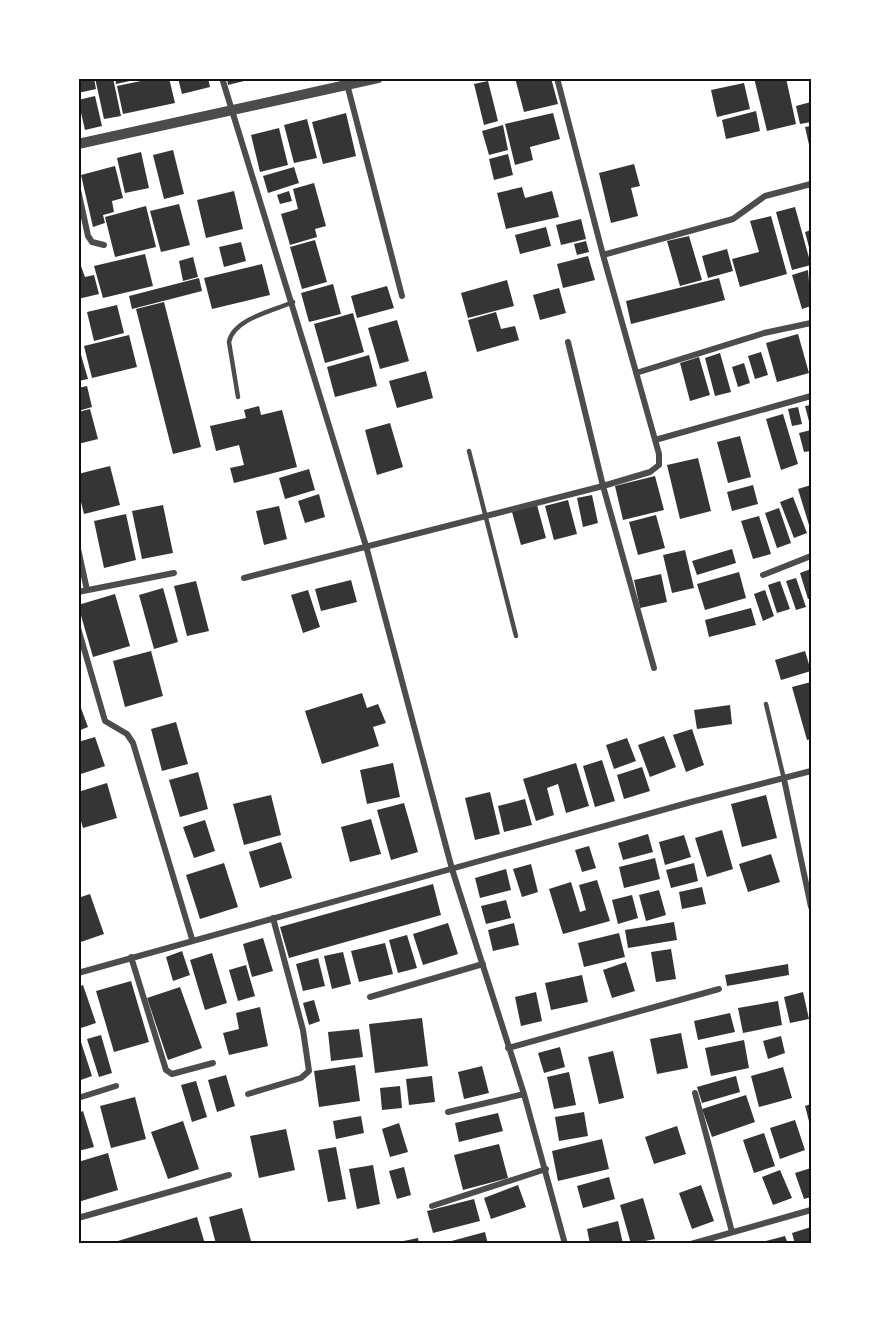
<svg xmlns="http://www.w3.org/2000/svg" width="889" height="1322" viewBox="0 0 889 1322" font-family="Jost,sans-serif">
<rect width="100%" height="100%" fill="#fff"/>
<path fill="#353535" d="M78 78H94L96 89 78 93Z
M95 78H113L121 116 104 119Z
M115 78H138L139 79 116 84Z
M155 78H169L175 103 123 114 117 86Z
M178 78H208L210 87 182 94Z
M227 78H252V79L228 85Z
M515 78H551L558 104 524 112Z
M754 78H786L796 124 767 131Z
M488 81 498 121 484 125 474 84Z
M744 83 750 109 717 117 711 90Z
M95 96 102 126 85 130 78 100Z
M811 102V122L800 124 796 106Z
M756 111 760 131 726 139 722 120Z
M346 113 356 156 323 164 312 122Z
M553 113 560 139 530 147 533 160 515 165 505 124Z
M307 119 317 158 294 163 284 125Z
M503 125 508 150 489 155 482 131Z
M811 126V149H810L805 127Z
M279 128 288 165 260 172 251 135Z
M173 150 184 194 164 199 153 155Z
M141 152 149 188 125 193 117 158Z
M508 154 513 175 494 180 489 159Z
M634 164 640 186 631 188 638 216 611 223 599 173Z
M115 166 123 198 112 201 114 212 103 215 105 223 93 227 81 175Z
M294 167 299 183 268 193 263 176Z
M314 183 326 226 315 229 317 237 290 245 281 214 298 209 293 189Z
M522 187 525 198 552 191 559 217 506 229 497 193Z
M234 191 243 229 206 238 197 200Z
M289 191 292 201 280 204 277 195Z
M179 204 190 245 161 252 150 211Z
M146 206 156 247 115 257 105 217Z
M795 207 811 265 792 270 776 212Z
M771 216 787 274 740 287 732 259 759 252 750 221Z
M581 219 586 239 561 245 556 225Z
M546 227 551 246 520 254 515 235Z
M811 230V251H810L805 232Z
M689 236 702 280 680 286 667 241Z
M315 240 327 282 302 289 290 247Z
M586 241 589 252 577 255 574 244Z
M241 242 246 261 224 267 219 247Z
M727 249 733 271 708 278 702 256Z
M145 254 153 286 103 298 94 266Z
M588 256 595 280 563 288 557 264Z
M193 257 198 277 183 281 179 261Z
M78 258 85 277 94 275 99 294 78 299Z
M262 264 270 295 212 309 204 278Z
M808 270 811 306 802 309 792 275Z
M199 278 202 291 132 309 129 296Z
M719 278 725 300 631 324 626 301Z
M507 280 514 306 468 318 461 293Z
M333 284 341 314 309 322 301 293Z
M387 286 394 308 357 318 351 296Z
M559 288 566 313 540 320 533 295Z
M164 302 201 447 173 454 136 309Z
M117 305 124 333 94 341 87 312Z
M496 312 501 329 515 326 519 340 477 352 468 320Z
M353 313 364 352 325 363 314 324Z
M397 320 409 361 380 369 368 328Z
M798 334 809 373 777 382 766 343Z
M129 335 137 367 92 378 84 346Z
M761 352 768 375 755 379 748 356Z
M720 353 731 392 715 396 705 358Z
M81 355 88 379 78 381V356Z
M369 355 377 386 335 397 327 367Z
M699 357 710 395 690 401 680 363Z
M744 363 750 383 738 387 732 367Z
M426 371 433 398 397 408 389 381Z
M87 386 92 407 78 411V388Z
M811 405V425H810L805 406Z
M259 406 261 415 282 410 297 467 234 483 230 468 244 465 239 445 216 451 210 426 246 418 244 410Z
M798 407 802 424 792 426 788 409Z
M90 409 98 439 78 444V412Z
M783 414 798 464 781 470 766 419Z
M390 423 403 467 377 475 365 430Z
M811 430V451L804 452 799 433Z
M740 436 751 477 728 483 717 442Z
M698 458 711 511 680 519 667 465Z
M110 466 120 505 84 514 78 490V474Z
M309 469 315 490 285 499 279 478Z
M655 476 664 510 623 520 615 486Z
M753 485 758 504 732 511 727 492Z
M811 485V524L809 525 798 489Z
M319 494 325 517 305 523 298 501Z
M592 495 598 523 583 527 577 498Z
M793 497 807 533 794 538 780 502Z
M568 500 577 534 554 540 545 506Z
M163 505 173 553 142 559 132 511Z
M537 505 546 538 521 545 512 512Z
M279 506 287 539 264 545 256 511Z
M779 508 791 543 777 548 765 513Z
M126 514 136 560 104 568 94 521Z
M656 515 665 548 638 555 629 522Z
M759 516 771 554 753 559 741 521Z
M732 549 736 563 697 575 692 561Z
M685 550 694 588 672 593 663 555Z
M811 569V598L808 599 800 573Z
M739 572 746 598 705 610 697 584Z
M661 574 667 602 640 608 634 580Z
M796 578 806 607 796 610 786 581Z
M351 580 357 602 321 611 315 589Z
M196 581 209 631 187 636 174 586Z
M780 581 790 609 777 613 768 585Z
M163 588 178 642 154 649 139 595Z
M308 590 320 627 303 633 291 595Z
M765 590 774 616 763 621 754 594Z
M115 594 130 646 93 657 78 605Z
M751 608 756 625 709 637 705 620Z
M151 651 163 696 125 707 113 661Z
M805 651 811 671 781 680 775 660Z
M811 682V739L807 740 792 687Z
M362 693 367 708 378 704 386 723 373 727 379 746 322 764 305 711Z
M78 700 88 727 78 731Z
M730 705 732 724 697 729 694 710Z
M176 722 188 764 162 771 151 729Z
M692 729 704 765 686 772 673 735Z
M664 736 676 767 650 777 638 745Z
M95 737 105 766 78 775V742Z
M627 738 636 761 614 769 606 745Z
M602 760 615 801 595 807 583 766Z
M393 763 400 797 367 804 360 770Z
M576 763 589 806 566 813 558 784 547 788 554 815 536 821 523 779Z
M642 767 650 791 624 799 617 775Z
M198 772 208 809 180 817 169 780Z
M107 783 117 818 83 828 78 811V792Z
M490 792 500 834 475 840 465 798Z
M271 795 281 835 244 845 233 804Z
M766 795 777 838 742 847 731 804Z
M525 799 532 825 504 832 498 806Z
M404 803 418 852 391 860 377 810Z
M371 819 381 854 350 862 341 827Z
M205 820 215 851 194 858 183 827Z
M722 830 733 869 707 877 695 838Z
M648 834 653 852 623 860 618 843Z
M684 835 691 857 665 865 659 842Z
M281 842 292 878 260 888 249 852Z
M589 846 596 868 582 872 575 850Z
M771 854 780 882 748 892 739 864Z
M655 858 660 879 624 888 619 867Z
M224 863 238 907 200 919 186 875Z
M694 863 698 881 671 888 666 870Z
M531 864 538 892 522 897 513 869Z
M506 869 511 890 480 898 475 878Z
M597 880 610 921 563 934 549 889 571 882 580 912 586 910 579 885Z
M433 884 441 915 289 958 280 927Z
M702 887 706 904 682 909 679 892Z
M659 890 666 915 646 921 639 895Z
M90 894 104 934 78 943V898Z
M632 895 638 918 618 924 612 900Z
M506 900 511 918 486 924 481 906Z
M674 922 677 940 628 948 625 930Z
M448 923 458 954 423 965 413 934Z
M514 923 519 945 493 951 488 930Z
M619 933 625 957 584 967 578 943Z
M407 935 417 968 398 973 389 940Z
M263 938 273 971 252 977 243 944Z
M385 943 393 974 359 982 351 951Z
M671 949 676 979 656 982 651 952Z
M182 951 190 975 173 981 166 957Z
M343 952 351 984 332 989 324 956Z
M212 953 227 1003 205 1010 190 960Z
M318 958 325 986 303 991 296 964Z
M626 962 635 991 612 998 603 970Z
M788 964 789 975 727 986 725 975Z
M246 965 255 996 238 1001 229 970Z
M582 975 588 1002 551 1010 545 983Z
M131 981 149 1042 114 1052 96 991Z
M83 985 96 1023 78 1029V987Z
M180 987 202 1048 168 1060 147 998Z
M536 992 542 1021 521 1026 515 997Z
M803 992 809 1019 790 1023 784 997Z
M314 1000 320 1021 309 1025 303 1003Z
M778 1001 782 1025 743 1033 738 1008Z
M260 1007 268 1046 229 1055 223 1033 239 1029 236 1013Z
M730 1013 735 1032 698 1040 694 1021Z
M422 1018 428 1066 375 1073 369 1024Z
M359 1029 363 1057 331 1061 328 1032Z
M681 1033 688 1068 657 1074 650 1039Z
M101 1035 112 1073 99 1077 87 1039Z
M781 1036 785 1053 768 1059 763 1041Z
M78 1039H80L92 1076 78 1081Z
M744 1040 749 1068 711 1076 705 1048Z
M560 1047 565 1067 544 1073 538 1053Z
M613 1051 624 1098 599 1104 588 1057Z
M355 1065 360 1101 319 1107 314 1071Z
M482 1066 489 1093 464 1099 458 1072Z
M783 1067 792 1098 759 1107 751 1076Z
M569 1072 576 1105 554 1109 547 1077Z
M226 1075 235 1106 217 1112 208 1080Z
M432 1076 435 1102 409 1105 406 1079Z
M736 1076 740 1092 702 1103 697 1087Z
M196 1081 207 1117 192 1122 181 1085Z
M400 1086 402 1108 382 1110 380 1088Z
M746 1095 755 1122 712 1137 702 1109Z
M135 1097 146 1139 111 1148 100 1106Z
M811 1104V1125H810L805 1106Z
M83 1111 94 1147 78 1151V1113Z
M584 1112 588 1136 559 1141 555 1117Z
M498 1113 503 1131 459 1142 455 1123Z
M361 1116 364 1133 336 1139 333 1121Z
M795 1120 805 1150 780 1159 770 1128Z
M183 1121 199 1169 168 1179 151 1132Z
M399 1123 408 1152 390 1157 382 1129Z
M677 1126 686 1154 654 1164 645 1137Z
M286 1129 295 1170 259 1178 250 1136Z
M764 1133 775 1166 754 1173 743 1140Z
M602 1139 609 1169 558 1181 552 1151Z
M499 1144 508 1178 463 1190 454 1155Z
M336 1147 346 1199 328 1202 318 1150Z
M108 1153 118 1190 78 1202V1162Z
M373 1165 380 1204 357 1209 349 1169Z
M404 1167 411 1195 397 1199 389 1171Z
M811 1168V1197L804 1199 795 1173Z
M780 1170 792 1198 773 1205 762 1177Z
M609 1177 615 1199 583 1208 577 1186Z
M518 1185 526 1207 491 1219 484 1198Z
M701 1185 714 1221 692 1229 679 1193Z
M643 1198 655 1239 631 1244 620 1205Z
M474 1199 480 1221 433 1233 427 1211Z
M242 1208 251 1241 216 1244 209 1217Z
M197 1217 205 1244H108L131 1237Z
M618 1221 623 1244H590L587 1229Z
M811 1227V1244H795L792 1233Z
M485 1232 488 1244H444V1243Z
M785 1236 788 1244H758V1243Z
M418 1238 419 1244H394V1243Z"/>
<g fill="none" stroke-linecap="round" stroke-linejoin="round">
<path stroke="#4c4c4c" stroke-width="4.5" d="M238 397 229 342C233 319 273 311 293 302
M469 451 516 636
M766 704 784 779"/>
<path stroke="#4c4c4c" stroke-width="6" d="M222 78 366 546 452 869 524 1094 565 1244
M347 84 402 296
M78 190 88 236 92 242 104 245
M603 255 733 219 765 196 811 184
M568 342 603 486 654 668
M636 373 764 333 811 323
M655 440 811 396
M78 549 87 590
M763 575 811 556
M244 578 603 486 650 472 659 465V454L603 255 557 78
M78 592 174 573
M78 628 105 721 127 734 133 743 192 939
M784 779 811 907
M131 957 166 1070 172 1074 213 1063
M78 973 691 802 811 771
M370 997 483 964
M508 1048 719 989
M695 1093 732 1232
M248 1094 301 1078 309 1071 303 1030 273 918
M78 1098 116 1086
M448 1112 524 1094
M432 1206 546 1169
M78 1218 229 1175
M691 1244 811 1210"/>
<path stroke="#4c4c4c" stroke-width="10" d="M78 144 378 78"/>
</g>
<rect width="889" height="1322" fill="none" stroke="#ffffff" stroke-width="159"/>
<rect x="80" y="80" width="730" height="1162" fill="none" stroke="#111" stroke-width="2"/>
</svg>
